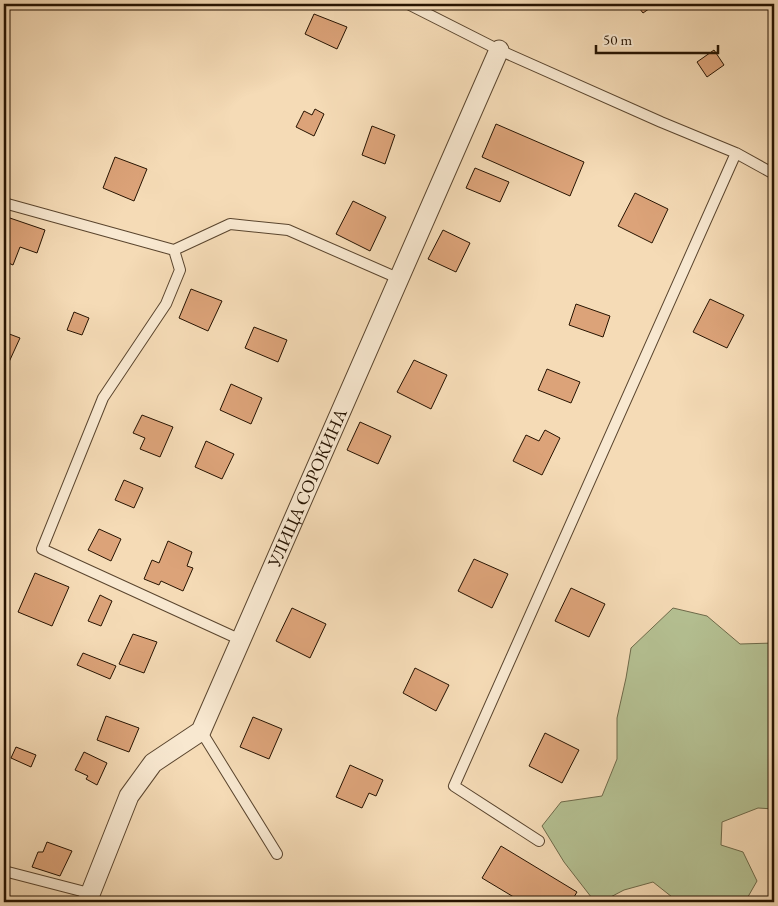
<svg xmlns="http://www.w3.org/2000/svg" width="778" height="906" viewBox="0 0 778 906" font-family="'EB Garamond',serif">
<rect width="100%" height="100%" fill="#f5dbb6"/>
<filter id="stains"><feTurbulence type="fractalNoise" baseFrequency=".004" numOctaves="4"/><feColorMatrix values="0 0 0 0 .2 0 0 0 0 .09 0 0 0 0 .02 0 0 0 .5 -.17"/></filter>
<radialGradient id="worn" r=".72"><stop offset=".6" stop-color="#630" stop-opacity="0"/><stop offset="1" stop-color="#630" stop-opacity=".3"/></radialGradient>
<path fill="#b5c193" stroke="#6e6a4a" d="M673 608 707 616 740 644 774 643V809L758 808 722 822 721 845 743 852 757 881 745 902H683L672 897 653 882 624 890 601 902H595L564 862 542 826 561 802 602 796 617 759V718L626 678 631 648Z"/>
<path fill="#dca379" stroke="#261301" d="M636 4H656L643 13Z
M314 14 347 27 337 49 305 34Z
M714 50 724 65 707 77 697 62Z
M315 109 324 114 314 136 296 127 304 111 312 115Z
M496 124 584 162 570 196 482 157Z
M372 126 395 135 385 164 362 155Z
M115 157 147 169 134 201 103 188Z
M475 168 509 182 500 202 466 188Z
M635 193 668 209 652 243 618 226Z
M353 201 386 217 370 251 336 234Z
M4 216 45 230 37 253 20 247 13 265 4 261Z
M443 230 470 243 456 272 428 259Z
M191 289 222 301 208 331 179 318Z
M710 299 744 315 727 348 693 332Z
M576 304 610 316 603 337 569 325Z
M74 312 89 318 82 335 67 330Z
M254 327 287 340 278 362 245 348Z
M4 332 20 338 9 362 4 359Z
M414 360 447 375 431 409 397 392Z
M547 369 580 382 571 403 538 390Z
M231 384 262 398 251 424 220 410Z
M142 415 173 427 160 457 140 449 145 438 133 433Z
M360 422 391 436 378 464 347 450Z
M545 430 560 438 542 475 513 461 526 435 539 441Z
M206 441 234 454 222 479 195 467Z
M124 480 143 488 134 508 115 500Z
M99 529 121 539 111 561 88 550Z
M168 541 192 552 187 566 193 568 183 591 161 581 159 585 144 579 152 560 159 563Z
M474 559 508 574 492 608 458 591Z
M35 573 69 587 52 626 18 612Z
M571 588 605 604 589 637 555 621Z
M100 595 112 601 101 626 88 621Z
M292 608 326 624 310 658 276 641Z
M133 634 157 642 144 673 119 664Z
M83 653 116 666 110 679 77 665Z
M415 668 449 685 436 711 403 693Z
M106 716 139 728 129 752 97 740Z
M253 717 282 729 269 759 240 747Z
M545 733 579 750 562 783 529 766Z
M16 747 36 755 31 767 11 758Z
M84 752 107 763 97 785 86 779 88 776 75 770Z
M350 765 383 780 376 796 369 793 362 808 336 797Z
M47 842 72 851 60 876 32 867 38 852H43Z
M501 846 577 892 571 902H543L537 898 532 902H522L482 878Z"/>
<g fill="none" stroke-linecap="round" stroke-linejoin="round">
<defs>
<path id="lane" d="M408 4 499 50 661 122 736 153 774 174
M4 203 174 250 180 270 166 304 103 398 42 549 241 640
M174 250 230 224 288 230 400 279
M201 731 277 854
M539 841 454 786 736 153
M4 871 89 893"/>
<g id="street">
<path id="s1" d="M87 902 129 796 153 763 201 731 499 50"/>
</g>
</defs>
<use href="#lane" stroke="#5a452e" stroke-width="12"/>
<use href="#street" stroke="#5a452e" stroke-width="21"/>
<path stroke="#261301" stroke-width="3" stroke-dasharray="4 2.5" stroke-linecap="butt" d="M4 5 5 4"/>
<use href="#lane" stroke="#f8e8d0" stroke-width="10"/>
<use href="#street" stroke="#f8e8d0" stroke-width="19"/>
</g>
<g text-anchor="middle" stroke-width="5" stroke-linejoin="round" paint-order="stroke">
<g font-size="18" fill="#261301" stroke="#f8e8d0">
<text dy="6" stroke="none"><textPath href="#s1" startOffset="478">УЛИЦА СОРОКИНА</textPath></text>
</g>
</g>
<rect width="778" height="906" fill="none" stroke="#f5dbb6" stroke-width="20"/>
<rect x="5" y="5" width="768" height="896" fill="none" stroke="#261301" stroke-width="2.5"/>
<rect x="10" y="10" width="758" height="886" fill="none" stroke="#261301"/>
<path d="M596 45v8h122v-8" fill="none" stroke="#261301" stroke-width="2.5"/>
<text x="603" y="45" font-size="15" fill="#261301" stroke="#f8e8d0" stroke-width="4" paint-order="stroke">50 m</text>
<rect width="100%" height="100%" filter="url(#stains)"/>
<rect width="100%" height="100%" fill="url(#worn)"/>
</svg>
